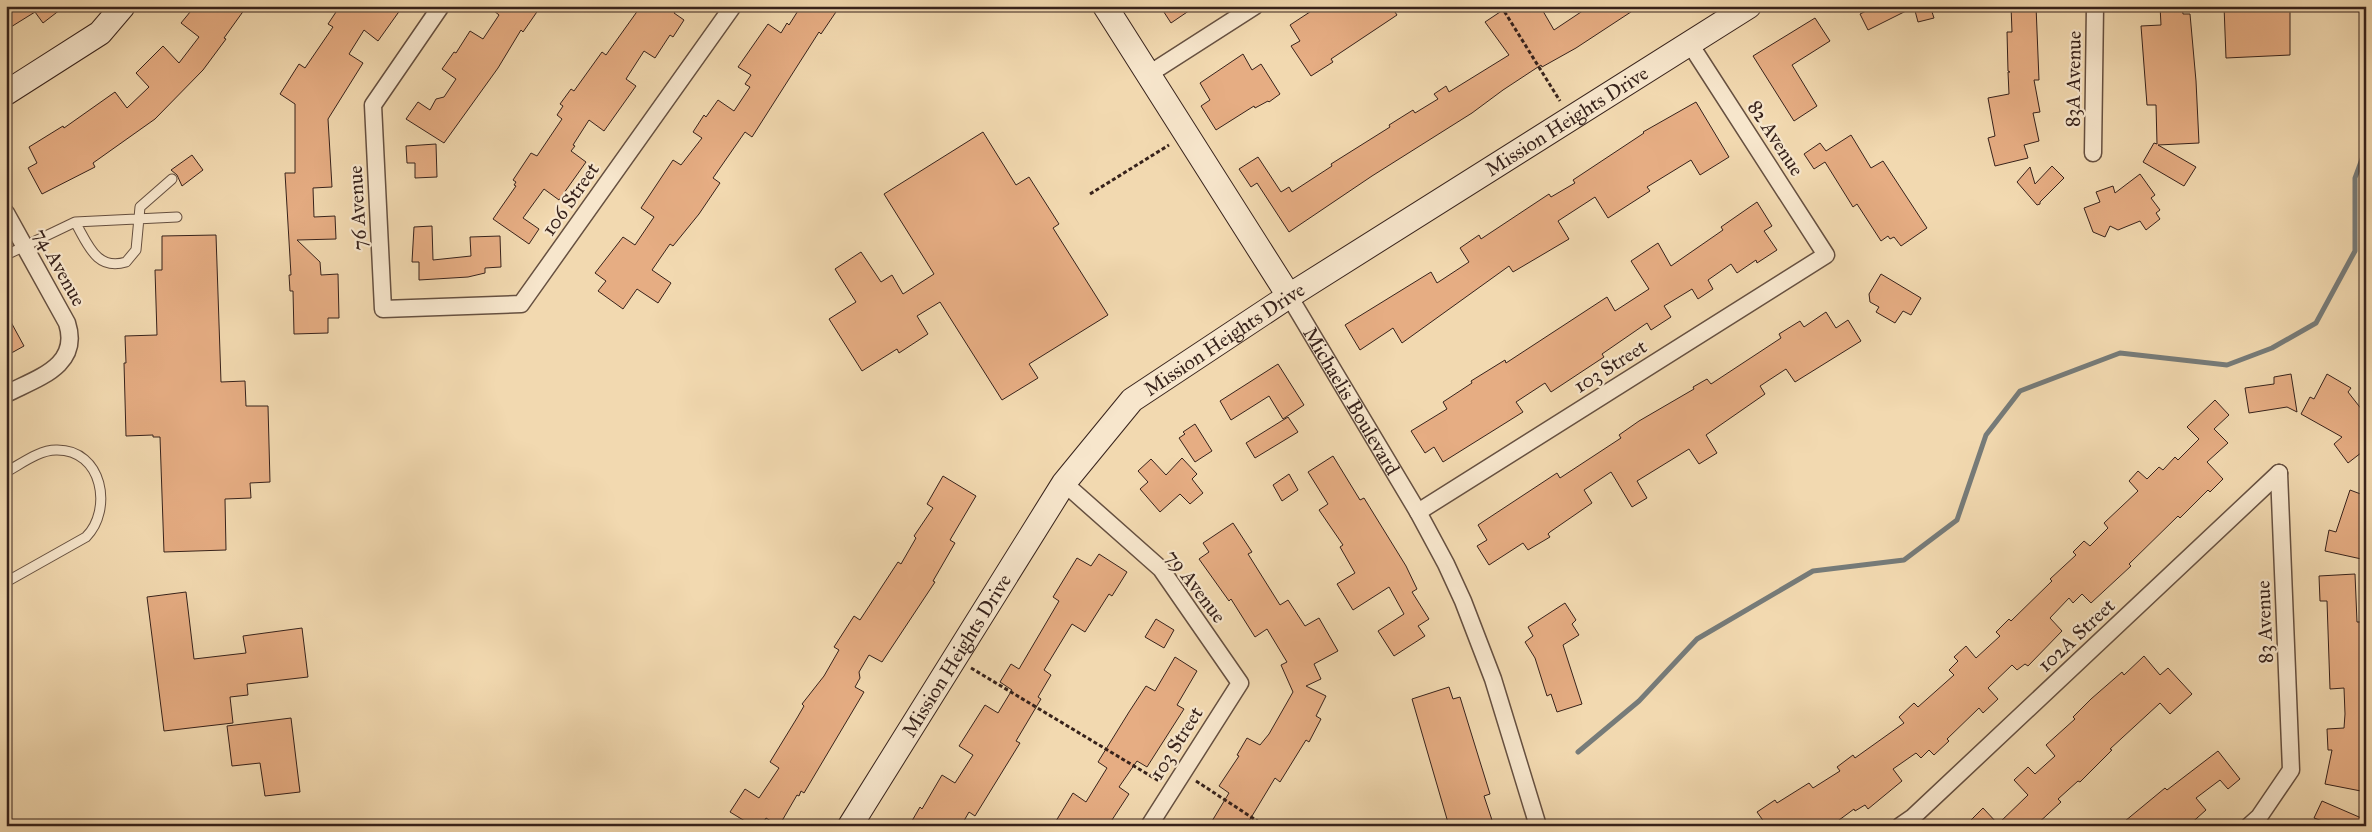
<svg xmlns="http://www.w3.org/2000/svg" width="2372" height="832" viewBox="0 0 2372 832" font-family="'IM FELL Great Primer',serif">
<rect width="100%" height="100%" fill="#f2d9b0"/>
<filter id="stains"><feTurbulence type="fractalNoise" baseFrequency=".004" numOctaves="4"/><feColorMatrix values="0 0 0 0 .2 0 0 0 0 .09 0 0 0 0 .02 0 0 0 .5 -.17"/></filter>
<radialGradient id="worn" r=".72"><stop offset=".6" stop-color="#630" stop-opacity="0"/><stop offset="1" stop-color="#630" stop-opacity=".3"/></radialGradient>
<g fill="none" stroke-linecap="round" stroke-linejoin="round">
<path stroke="#767b79" stroke-width="5" d="M1578 752 1639 701 1697 639 1813 571 1904 560 1957 520 1986 435 2020 391 2120 353 2227 365 2272 348 2316 323 2355 251V178L2366 148"/>
</g>
<path fill="#e6ad83" stroke="#37221b" d="M6 6H65L43 23 35 12 6 30Z
M195 6H247L224 38 226 39 203 70 155 119 93 163 95 167 42 194 28 168 37 163 29 147 63 126 64 128 115 92 127 108 149 87 136 73 163 46 179 63 199 37 181 23Z
M340 6H403L378 41 364 30 349 54 363 63 328 119 332 187 313 188 314 217 335 216 336 239 297 240 320 262 321 275 338 274 339 318H328V333L294 334 293 291H290L289 275H291L285 173H295V104L280 94 299 64 305 68 333 27 328 24Z
M488 6H541L523 32 521 30 498 68 444 143 406 119 418 102 430 110 436 99 444 97 456 79 442 69 454 52 456 53 470 31 483 39 499 15Z
M641 6H679L674 13 684 20 673 37 670 35 655 58 644 51 626 79 636 86 604 131 589 120 573 145 575 146 571 151 586 162 559 200 544 189 523 218 539 229 529 244 493 219 516 186 514 185 516 182 513 180 531 153 537 156 562 119 557 115 563 106 560 104 571 89 574 91 602 52 606 55Z
M801 6H840L821 34 819 32 752 137 745 132 713 178 720 183 699 214 673 246 670 244 652 270 671 283 658 303 637 289 623 309 598 291 606 281 595 273 623 237 635 245 654 217 641 208 673 160 681 165 702 138 693 132 704 115 706 117 718 100 734 111 750 87 745 84 751 75 738 67 768 24 781 33 787 23 789 25Z
M1160 6H1196L1171 23Z
M1319 6H1391L1397 15 1331 59 1333 62 1311 76 1291 46 1300 41 1290 25Z
M1509 6H1540L1554 30 1590 6H1640L1576 48 1542 67 1541 65 1503 90 1472 113 1372 176 1289 232 1257 183 1251 187 1239 169 1258 157 1281 192 1289 187 1292 192 1332 166 1331 164 1390 127 1389 125 1413 110 1415 113 1438 99 1434 94 1446 86 1449 92 1509 55 1485 22Z
M1863 6H1930L1934 18 1918 22 1914 7 1868 30 1860 14 1866 11Z
M2011 6H2036L2039 80H2034L2040 112 2033 113 2039 141 2024 145 2028 158 1995 166 1988 138 1995 136 1988 98 2009 94 2008 72H2010L2008 71 2007 32H2012Z
M2160 6H2182L2183 14H2190L2196 81 2199 143 2158 145 2196 167 2184 186 2143 162 2154 143 2157 144 2156 105H2147L2141 26 2161 25Z
M2224 6H2290V55L2226 58Z
M1815 18 1830 41 1792 65 1817 106 1794 121 1753 56Z
M1243 54 1252 70 1261 64 1280 94 1269 102 1268 101 1255 108 1254 106 1216 130 1201 106 1210 100 1200 83Z
M1696 102 1729 157 1700 175 1691 160 1647 187 1650 191 1608 218 1595 197 1558 221 1569 239 1513 272 1509 266 1402 343 1393 328 1360 350 1345 325 1431 272 1437 283 1469 262 1460 248 1479 235 1481 239 1549 194 1551 197 1575 183 1573 180 1644 133 1643 132Z
M983 132 1016 185 1029 177 1059 224 1053 228 1108 315 1029 364 1038 378 1002 400 940 302 917 316 928 334 899 353 897 349 862 371 829 319 856 302 835 269 861 252 881 282 892 275 903 294 934 274 884 194Z
M1851 135 1871 168 1883 161 1927 228 1901 246 1894 237 1890 239 1888 236 1881 241 1857 204 1853 207 1825 162 1814 169 1804 154 1820 143 1826 151Z
M436 144 437 177 415 178V163H407L406 146Z
M192 155 203 170 182 186 177 175 171 170Z
M2052 166 2064 178 2040 202V204L2037 205 2017 182 2030 167 2035 184Z
M2140 174 2155 195 2151 198 2160 210 2156 213 2160 219 2146 230 2140 221 2118 230 2110 226 2105 237 2093 232 2084 208 2100 202 2096 192 2113 186 2115 193Z
M1757 202 1772 226 1764 231 1777 250 1757 263 1756 260 1737 273 1731 264 1708 280 1713 289 1698 299 1692 289 1664 306 1671 317 1651 330 1647 323 1602 354 1604 357 1551 392 1545 383 1516 402 1523 412 1443 462 1434 447 1425 453 1411 431 1447 409 1443 402 1472 383 1471 381 1505 360 1506 363 1607 297 1615 311 1649 289 1631 261 1658 243 1671 266 1723 230 1721 227Z
M432 226 433 260 471 256 470 237 500 236 501 267 485 268V273L468 277 419 280V262H412L414 227Z
M216 235 221 382 245 381 246 406H268L270 482 250 483 251 498 225 499 226 550 164 552 160 437H153V435L126 436 124 363H126L125 336 157 335 155 270H162V236Z
M1881 274 1921 298 1911 315 1903 311 1895 323 1876 312 1879 307 1870 302 1869 294Z
M1826 312 1836 328 1848 320 1861 341 1795 382 1786 369 1760 386 1765 394 1706 435 1717 453 1699 464 1689 449 1637 481 1647 498 1632 507 1611 472 1584 490 1592 503 1550 532 1548 534 1550 537 1528 550 1523 543 1489 565 1477 546 1487 540 1478 525 1557 473 1560 478 1621 438 1619 435 1639 421 1694 389 1693 387 1707 379 1711 384 1781 338 1779 334 1800 321 1804 327Z
M6 313 24 346 6 356Z
M1278 364 1304 405 1283 419 1269 396 1231 420 1220 401Z
M2291 374 2297 412 2287 407 2249 413 2245 388 2274 384V377Z
M2327 374 2351 388 2348 392 2366 415V449L2348 463 2334 444 2342 437 2301 414 2310 397 2314 399Z
M2215 400 2229 415 2214 429 2228 443 2207 462 2223 479 2210 492 2208 490 2180 518 2178 516 2129 564 2131 566 2091 603 2082 594 2073 603 2069 598 2050 618 2062 631 2028 666 2025 664 2017 670 2012 665 1988 688 1998 699 1983 713 1979 708 1947 739 1949 741 1934 755 1929 750 1921 758 1916 753 1893 769 1902 781 1868 809 1865 805 1855 811 1854 809 1831 826H1767L1757 812 1775 800 1777 803 1809 783 1813 788 1840 771 1837 767 1853 755 1855 758 1904 723 1899 717 1914 703 1918 707 1954 675 1949 670 1958 661 1954 657 1966 646 1976 658 2000 636 1996 632 2009 619 2011 621 2052 581 2050 579 2076 555 2073 552 2084 541 2090 546 2108 528 2104 523 2138 491 2129 481 2138 471 2147 479 2159 467 2163 470 2175 457 2178 460 2199 439 2187 427Z
M1288 417 1298 432 1255 458 1246 443Z
M1195 424 1212 451 1195 462 1179 438 1185 434 1183 432Z
M1333 456 1360 500 1364 498 1406 566 1417 589 1412 592 1429 619 1418 626 1425 636 1394 656 1378 631 1404 614 1389 587 1353 610 1337 584 1355 573 1340 547 1343 545 1319 510 1328 504 1308 472Z
M1182 458 1197 474 1192 479 1203 493 1190 504 1180 494 1160 512 1140 489 1148 482 1138 471 1151 459 1166 475Z
M1289 474 1298 490 1282 501 1273 485Z
M943 476 976 496 950 540 955 543 933 581 935 582 882 662 869 655 859 672 860 678 855 687 864 692 804 793 801 791 799 796 797 795 779 826 766 818 761 826H753L730 812 745 789 759 798 779 768 770 762 797 718 804 706 802 704 824 676 839 650 834 647 854 616 860 620 898 562 901 564 916 538 914 536 933 508 927 504Z
M2350 490 2366 496V560L2325 551 2329 530 2336 532Z
M1233 523 1252 552 1248 554 1280 605 1288 600 1305 626 1319 618 1338 651 1314 664 1321 679 1306 686 1326 696 1316 716 1321 719 1309 742 1306 740 1280 782 1275 778 1246 826H1209L1229 793 1219 786 1239 756 1237 755 1247 738 1260 745 1269 734 1293 692 1281 665 1287 662 1267 629 1255 637 1231 599 1229 601 1199 559 1209 552 1203 543Z
M1099 554 1127 572 1112 596 1109 594 1085 632 1072 624 1044 670 1051 675 1038 697 1041 699 1016 741 1020 743 975 816 969 812 961 826H909L920 807 922 809 942 775 955 783 973 755 959 746 985 705 998 713 1012 690 1000 682 1011 664 1019 669 1059 601 1053 597 1077 558 1091 566Z
M2355 574 2357 622H2366V792L2325 784 2332 750H2328L2327 729 2344 728 2345 714 2344 688 2330 689 2327 601H2320L2319 576Z
M186 592 194 659 246 653 243 636 302 628 308 677 247 684 248 695 230 697 233 723 164 731 147 597Z
M1565 603 1576 620 1572 624 1579 635 1563 645 1582 704 1557 712 1551 694 1547 696 1535 658 1525 642 1533 636 1528 627Z
M1156 619 1174 630 1164 648 1145 637Z
M2144 656 2160 675 2168 668 2192 694 2170 714 2160 703 2110 749 2112 750 2080 782 2078 781 2058 799 2061 802 2035 826H1965L1983 808 1998 824 2028 795 2014 780 2028 767 2035 774 2055 756 2046 745 2075 719 2073 717 2091 699 2122 672 2124 675Z
M1175 657 1197 671 1177 705 1184 709 1147 767 1137 761 1119 787 1129 794 1108 826H1063L1056 821 1073 793 1086 802 1107 768 1098 762 1129 712 1146 686 1155 691Z
M1449 687 1453 699 1460 697 1490 794 1484 796 1492 820 1474 826H1449L1412 699Z
M291 718 300 792 265 796 260 763 232 766 227 726Z
M2218 751 2240 779 2228 789 2220 780 2196 798 2206 810 2188 826H2119L2165 788 2167 790Z
M2322 801 2366 820V826H2323L2325 822 2314 818Z"/>
<g fill="none" stroke-linecap="round" stroke-linejoin="round">
<defs>
<path id="lane" d="M75 222C88 244 96 271 126 262L136 250 140 207 172 179
M6 255 75 222 177 217
M6 472C21 464 39 450 56 450 103 449 113 510 86 537L6 582"/>
<g id="street">
<path d="M441 6 373 105 383 309 521 304 733 6"/>
<path d="M1149 74 1255 6"/>
<path d="M2093 153 2095 6"/>
<path d="M6 213 67 323C81 366 37 378 6 394"/>
<path id="s1" d="M1289 296 1418 512 1446 564 1463 601 1493 679 1538 826"/>
<path d="M1064 483 1161 569 1240 683 1149 826"/>
<path d="M1418 512 1826 255 1690 44"/>
<path d="M1900 826 1913 817 2279 473"/>
<path d="M2249 826 2259 817 2291 770 2279 473"/>
</g>
<g id="secondary">
<path d="M1105 6 1289 296"/>
<path d="M6 93 100 33 123 6"/>
<path id="s2" d="M850 826 1064 483 1132 400 1289 296 1749 6"/>
</g>
</defs>
<use href="#lane" stroke="#665040" stroke-width="11"/>
<use href="#street" stroke="#665040" stroke-width="19"/>
<use href="#secondary" stroke="#37221b" stroke-width="26"/>
<path stroke="#37221b" stroke-width="3" stroke-dasharray="4 2.5" stroke-linecap="butt" d="M1501 6 1560 101
M1090 194 1169 145
M971 668 1159 781
M1196 781 1265 826"/>
<use href="#lane" stroke="#f7e6cc" stroke-width="9"/>
<use href="#street" stroke="#f7e6cc" stroke-width="16"/>
<use href="#secondary" stroke="#f7e6cc" stroke-width="24"/>
</g>
<g text-anchor="middle" stroke-width="4.5" stroke-linejoin="round" paint-order="stroke">
<g font-size="20" fill="#37221b" stroke="#f7e6cc">
<text transform="translate(2073 79) rotate(-89)" y="7">83A Avenue</text>
<text dy="7" stroke="none"><textPath href="#s2" startOffset="1028">Mission Heights Drive</textPath></text>
<text transform="translate(1776 138) rotate(57)" y="7">82 Avenue</text>
<text transform="translate(570 199) rotate(-55)" y="7">106 Street</text>
<text transform="translate(357 208) rotate(-93)" y="7">76 Avenue</text>
<text transform="translate(60 267) rotate(61)" y="7">74 Avenue</text>
<text dy="7" stroke="none"><textPath href="#s2" startOffset="622">Mission Heights Drive</textPath></text>
<text transform="translate(1610 366) rotate(-32)" y="7">103 Street</text>
<text dy="7" stroke="none"><textPath href="#s1" startOffset="122">Michaelis Boulevard</textPath></text>
<text transform="translate(1196 586) rotate(53)" y="7">79 Avenue</text>
<text transform="translate(2264 622) rotate(-92)" y="7">83 Avenue</text>
<text transform="translate(2076 635) rotate(-43)" y="7">102A Street</text>
<text dy="7" stroke="none"><textPath href="#s2" startOffset="201">Mission Heights Drive</textPath></text>
<text transform="translate(1176 743) rotate(-58)" y="7">103 Street</text>
</g>
</g>
<rect width="2372" height="832" fill="none" stroke="#f2d9b0" stroke-width="25"/>
<rect x="8" y="8" width="2357" height="817" fill="none" stroke="#37221b" stroke-width="2.5"/>
<rect x="12" y="12" width="2347" height="807" fill="none" stroke="#37221b"/>
<rect width="100%" height="100%" filter="url(#stains)"/>
<rect width="100%" height="100%" fill="url(#worn)"/>
</svg>
